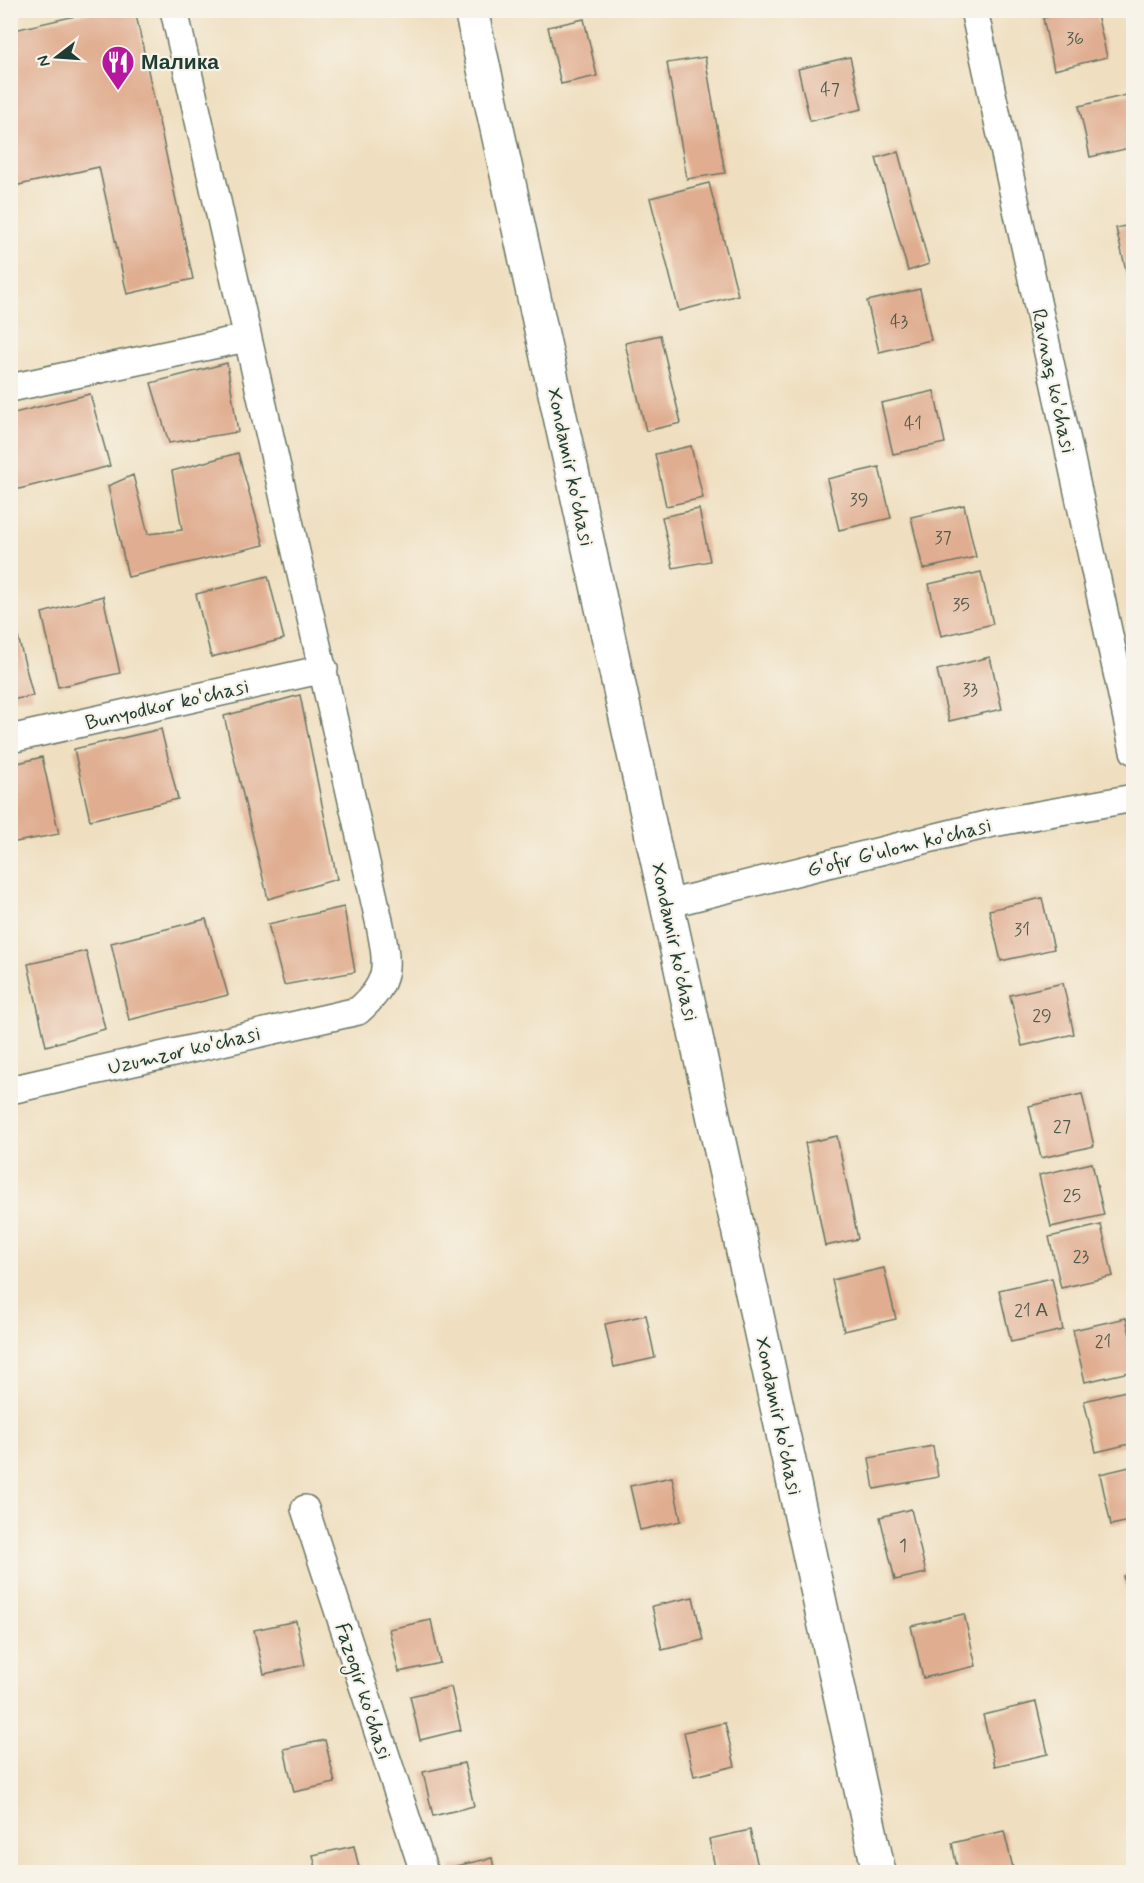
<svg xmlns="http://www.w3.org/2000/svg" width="1144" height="1883" viewBox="0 0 1144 1883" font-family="Mynerve,sans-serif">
<rect width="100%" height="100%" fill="#f7f3e8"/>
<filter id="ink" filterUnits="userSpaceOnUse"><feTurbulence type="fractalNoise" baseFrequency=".0167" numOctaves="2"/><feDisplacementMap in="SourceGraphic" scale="12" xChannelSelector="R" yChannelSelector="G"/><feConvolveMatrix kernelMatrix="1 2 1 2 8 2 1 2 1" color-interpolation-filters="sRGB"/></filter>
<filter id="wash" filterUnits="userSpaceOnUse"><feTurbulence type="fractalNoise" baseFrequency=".008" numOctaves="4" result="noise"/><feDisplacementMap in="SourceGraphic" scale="24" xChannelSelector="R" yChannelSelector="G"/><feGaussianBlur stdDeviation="1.35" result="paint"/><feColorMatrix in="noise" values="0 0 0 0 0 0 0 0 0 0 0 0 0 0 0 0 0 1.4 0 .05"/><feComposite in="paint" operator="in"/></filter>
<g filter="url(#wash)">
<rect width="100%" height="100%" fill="#efdfc0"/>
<g id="blocks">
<path fill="#e0ad90" d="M101 10H135L193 279 127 294 99 167 10 187V31Z
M1076 10H1096L1107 57 1054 70 1043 18Z
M584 19 597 76 561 84 548 27Z
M705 57 725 173 687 179 667 63Z
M850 57 862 109 810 121 798 69Z
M1131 94 1134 147 1090 157 1079 106Z
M898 152 929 264 908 271 876 158Z
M709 183 738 295 679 311 650 198Z
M1134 224V278L1128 279 1116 228Z
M920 289 931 340 879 352 867 301Z
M660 335 681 423 646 431 625 343Z
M227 363 238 432 169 443 151 383Z
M934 391 945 443 893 454 881 403Z
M90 394 110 466 15 490 10 468V414Z
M691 446 703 498 666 506 655 454Z
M238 453 264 545 128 577 108 486 133 475 148 534 182 530 172 471Z
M879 467 891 518 839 530 827 479Z
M964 505 976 557 923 569 911 517Z
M699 509 710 561 673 568 662 517Z
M981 572 993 624 941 636 929 584Z
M268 576 284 639 211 657 196 594Z
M103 596 120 673 58 687 42 613Z
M13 617 33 696 10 700V618Z
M990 657 1002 709 949 721 937 670Z
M300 695 337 879 268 899 224 716Z
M161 729 178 799 90 820 74 749Z
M42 757 59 834 10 843V765Z
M1042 898 1054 949 1001 961 989 910Z
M344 907 355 972 284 985 268 924Z
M206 919 228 995 129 1020 111 943Z
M86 951 105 1029 46 1046 28 964Z
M1063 983 1074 1034 1022 1046 1010 995Z
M1082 1094 1094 1146 1041 1158 1029 1106Z
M837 1136 858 1239 825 1246 805 1143Z
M1092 1163 1104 1215 1051 1227 1039 1175Z
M1101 1225 1113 1276 1061 1288 1049 1237Z
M884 1268 896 1319 844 1331 832 1280Z
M1052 1278 1063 1330 1011 1342 999 1290Z
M646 1315 655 1358 614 1367 605 1324Z
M1126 1318 1134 1351V1371L1085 1382 1073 1330Z
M1134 1389V1443L1096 1452 1084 1401Z
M933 1446 938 1477 874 1489 869 1458Z
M1134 1466V1520L1111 1525 1100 1474Z
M672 1477 681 1521 640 1530 630 1486Z
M911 1509 926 1573 895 1580 880 1517Z
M1134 1573V1619H1133L1123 1576Z
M693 1597 703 1640 662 1650 652 1606Z
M964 1614 976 1666 923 1678 911 1626Z
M431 1620 440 1663 399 1672 389 1629Z
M296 1621 305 1665 264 1674 254 1630Z
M451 1687 461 1730 420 1740 410 1696Z
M1036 1702 1048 1754 995 1766 983 1715Z
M725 1723 735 1766 694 1776 684 1732Z
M325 1740 335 1783 294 1792 284 1749Z
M464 1763 474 1806 433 1816 423 1772Z
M750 1830 759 1872H716L709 1839Z
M1004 1831 1014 1872H958L952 1843Z
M354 1846 360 1872H317L313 1855Z
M492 1858 495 1872H452L451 1867Z"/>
</g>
</g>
<g filter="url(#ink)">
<use href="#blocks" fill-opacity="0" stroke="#687665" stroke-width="1.5"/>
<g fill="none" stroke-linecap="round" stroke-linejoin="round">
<defs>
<path id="street" d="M974 10 1134 751
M10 388 246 338
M10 739 324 669
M667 904 993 823 1134 798
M10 1090 358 1011C391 982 388 966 380 925L174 10
M305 1509 424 1872"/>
<path id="secondary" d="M471 10 879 1872"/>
</defs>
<use href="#street" stroke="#687665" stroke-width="30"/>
<use href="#secondary" stroke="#687665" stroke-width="36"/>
<use href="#street" stroke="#fff" stroke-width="27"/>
<use href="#secondary" stroke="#fff" stroke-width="33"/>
</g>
</g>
<defs>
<symbol id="restaurant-pin" viewBox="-11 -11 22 30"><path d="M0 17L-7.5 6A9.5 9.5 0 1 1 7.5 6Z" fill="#b5179e" stroke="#f7f3e8"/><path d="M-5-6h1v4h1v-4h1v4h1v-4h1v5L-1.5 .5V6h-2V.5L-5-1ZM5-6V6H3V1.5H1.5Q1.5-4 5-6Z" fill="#fff"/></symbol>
</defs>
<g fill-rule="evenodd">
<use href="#restaurant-pin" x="99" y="43" width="38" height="52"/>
</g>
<g text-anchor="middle" stroke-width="4.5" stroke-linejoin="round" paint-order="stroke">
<g font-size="18" fill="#4f594b">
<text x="1075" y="44">36</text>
<text x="830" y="95">47</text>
<text x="899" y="327">43</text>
<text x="913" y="429">41</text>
<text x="859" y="505">39</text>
<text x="943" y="543">37</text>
<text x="961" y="610">35</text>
<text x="970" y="695">33</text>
<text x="1022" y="935">31</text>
<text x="1042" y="1021">29</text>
<text x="1062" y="1132">27</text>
<text x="1072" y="1201">25</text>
<text x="1081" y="1262">23</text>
<text x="1031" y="1316">21 А</text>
<text x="1103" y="1347">21</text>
<text x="903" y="1551">1</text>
</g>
<g font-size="21" font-weight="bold" fill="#1f3d34" stroke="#f7f3e8" text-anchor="start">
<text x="141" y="69">Малика</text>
</g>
<g font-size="21" fill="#1f3d34" stroke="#f7f3e8">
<text transform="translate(1054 381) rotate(78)" y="7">Ravnaq ko'chasi</text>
<text transform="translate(571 467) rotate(78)" y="7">Xondamir ko'chasi</text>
<text transform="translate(167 704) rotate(-13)" y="7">Bunyodkor ko'chasi</text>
<text transform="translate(899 847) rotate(-14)" y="7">G'ofir G'ulom ko'chasi</text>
<text transform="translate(675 942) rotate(78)" y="7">Xondamir ko'chasi</text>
<text transform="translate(184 1050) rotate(-13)" y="7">Uzumzor ko'chasi</text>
<text transform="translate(779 1416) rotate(78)" y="7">Xondamir ko'chasi</text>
<text transform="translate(364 1691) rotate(72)" y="7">Fazogir ko'chasi</text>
</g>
</g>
<rect width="1144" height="1883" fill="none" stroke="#f7f3e8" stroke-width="36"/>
<g transform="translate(57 57) rotate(253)" stroke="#f7f3e8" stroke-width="4.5" paint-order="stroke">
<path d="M0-4.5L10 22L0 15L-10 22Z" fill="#1f3d34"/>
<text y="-9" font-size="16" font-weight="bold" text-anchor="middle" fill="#1f3d34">N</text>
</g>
</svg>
